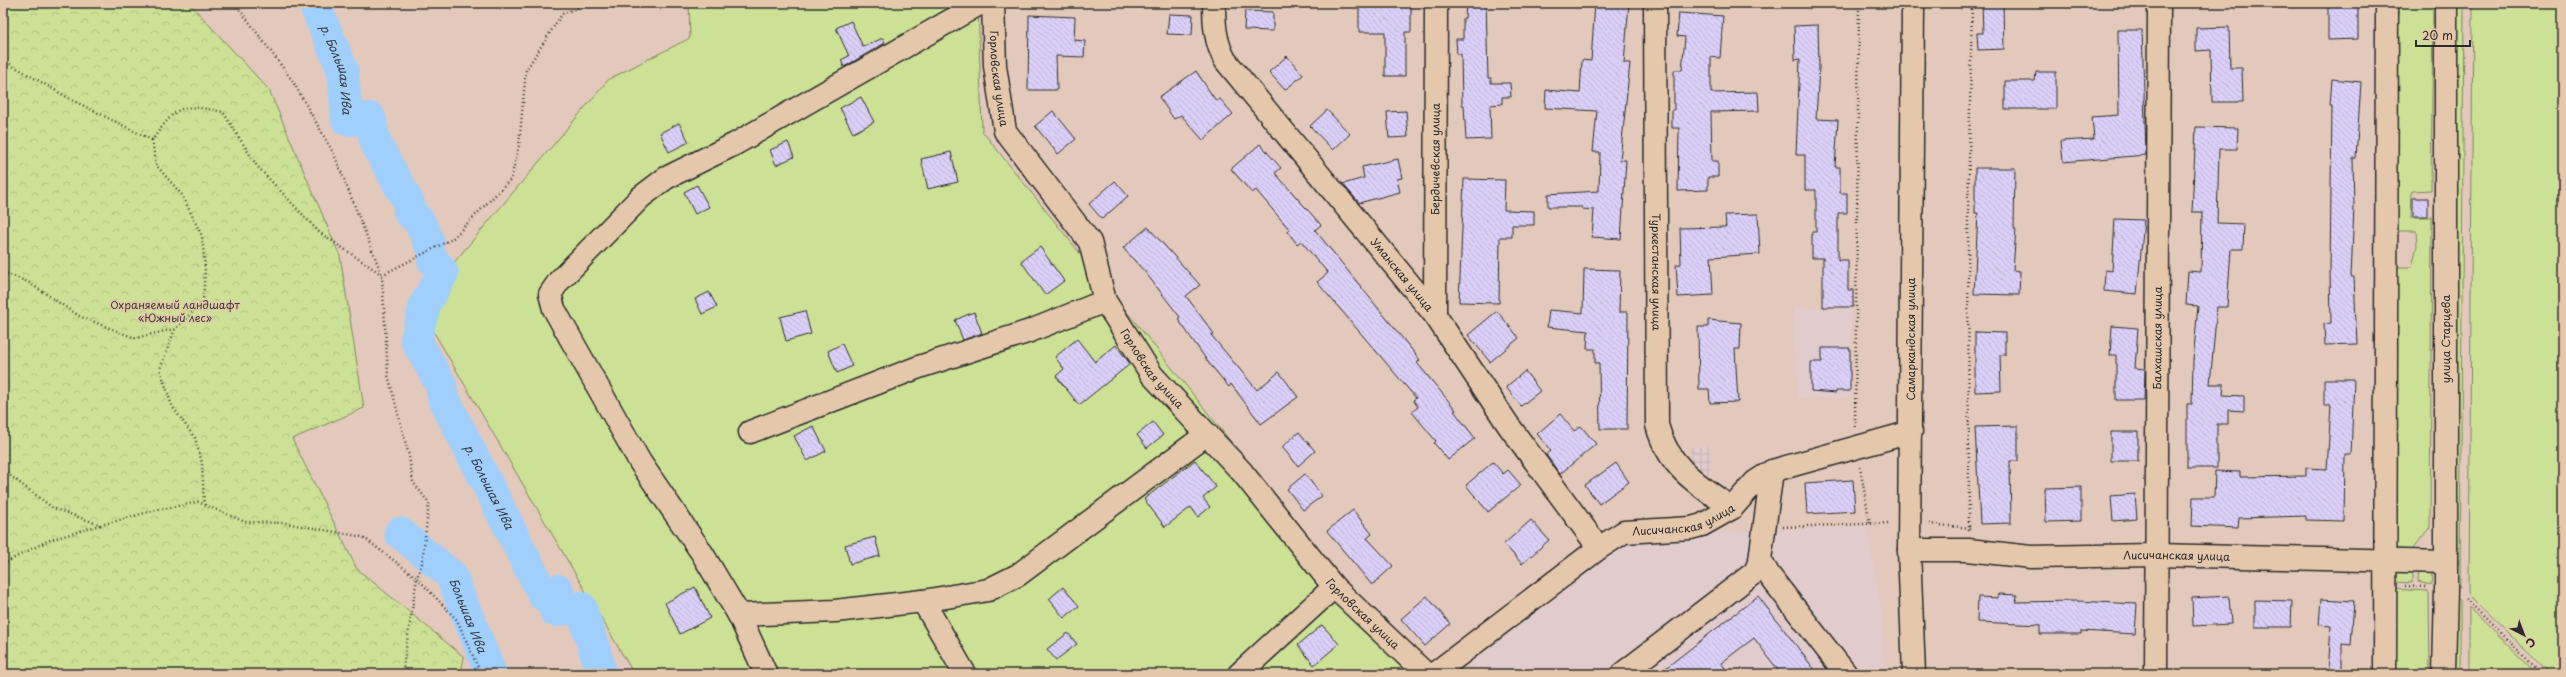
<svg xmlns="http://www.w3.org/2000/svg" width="2566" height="677" viewBox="0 0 2566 677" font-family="'Playpen Sans',sans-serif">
<defs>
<pattern id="industrial-grid" width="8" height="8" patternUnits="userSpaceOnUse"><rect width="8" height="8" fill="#e1cbcd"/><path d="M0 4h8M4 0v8" fill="none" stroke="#c1aeb0"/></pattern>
<pattern id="forest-crowns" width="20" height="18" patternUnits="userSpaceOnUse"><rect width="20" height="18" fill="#cce195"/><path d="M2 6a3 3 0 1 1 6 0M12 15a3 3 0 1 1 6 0" fill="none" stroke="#afc181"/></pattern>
<pattern id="building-back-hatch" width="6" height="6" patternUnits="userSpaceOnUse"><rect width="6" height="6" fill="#dbcff7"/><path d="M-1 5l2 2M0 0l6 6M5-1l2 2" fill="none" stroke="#bcb2d4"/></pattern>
</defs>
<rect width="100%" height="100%" fill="#e3c9bb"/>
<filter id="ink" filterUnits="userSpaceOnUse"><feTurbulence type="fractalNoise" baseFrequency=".025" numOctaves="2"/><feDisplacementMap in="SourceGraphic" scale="8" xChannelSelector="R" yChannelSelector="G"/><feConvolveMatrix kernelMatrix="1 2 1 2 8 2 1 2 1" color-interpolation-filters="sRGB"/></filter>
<g filter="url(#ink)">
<path fill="#e1cbcd" d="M1794 307 1851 309V398H1798L1796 359 1793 347Z
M1867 526 1882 614 1884 674H1481L1470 661 1630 536Z"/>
<path fill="url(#industrial-grid)" d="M1710 446 1712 474 1692 476 1690 447Z"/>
<path fill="#cce195" stroke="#7c8660" d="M689 3H978L982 131 1417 674H634L418 305 609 79 690 38Z
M2395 3H2433L2431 190 2412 191 2411 217H2432L2430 527 2412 550 2388 548 2390 267H2412L2417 246 2416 231H2396Z
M2457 3H2464L2460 588 2452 582Z
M2473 3H2563V674H2550L2469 595Z
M2395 565 2412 567V583L2396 582Z
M2419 565 2428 568 2432 573 2431 585 2418 582Z
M2391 589 2427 591 2429 594 2430 674H2389Z
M2452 595 2460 600V674H2452Z
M2469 607 2537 674H2469Z"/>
<path fill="url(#forest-crowns)" stroke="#7c8660" d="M3 3H189L269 90 340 256 364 408 292 439 357 569 464 657 461 674H3Z"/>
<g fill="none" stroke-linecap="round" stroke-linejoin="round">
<g stroke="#a1cffd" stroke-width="32">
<path id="s1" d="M314 3 343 71 347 120 370 118 376 144 409 203V212L419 221 429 242"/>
<path id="s2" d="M433 260 443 273 425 304 416 340 441 385 443 397 544 596 558 590 555 611 581 607 602 674"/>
<path id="s3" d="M400 533 451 575 491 674"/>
</g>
</g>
<path fill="url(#building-back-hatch)" stroke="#2b2b2b" d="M1359 3H1411V32H1405V76H1385V32H1359Z
M1466 3H1486L1488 78H1491V83H1510L1511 97H1502V104L1490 105 1491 139 1466 140 1464 105H1462L1461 54H1457L1456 39H1463V18H1465Z
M1595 3H1629L1624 63H1630L1620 160H1626L1621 239 1592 237 1594 210 1582 209V207H1548V194L1599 191 1600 152H1593L1597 111 1545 108 1546 90 1580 93 1582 60 1591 61Z
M1982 3H2003L2004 49 1978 50 1977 33H1983Z
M2328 3H2358V39L2328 40Z
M1245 11 1273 12V31L1244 30Z
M1679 13 1723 16 1720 58 1711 57V93L1758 92 1759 111 1711 112 1712 161H1718V177H1708V190L1678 191 1679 128H1672V110H1674V70H1682L1685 37 1677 36Z
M1169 14 1193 15 1192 35 1167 34Z
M1029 15 1075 17 1074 40 1085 41 1084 57 1056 56 1057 90H1028Z
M851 21 863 47 883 38 885 43 844 67 841 60 849 56 836 28Z
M1818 25 1819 67 1816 119 1838 120 1835 167H1840V193H1847V213H1838V260H1848V290H1853V307H1823V258H1812V232H1816V190H1805V155H1796L1800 59 1795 60 1794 26Z
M2229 27 2230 68H2242L2243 102H2212L2211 50 2196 51V28Z
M2118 30H2142L2146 155 2063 162 2061 141 2094 139 2092 117 2119 115Z
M1287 56 1303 75 1285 90 1269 72Z
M1196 71 1216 101 1220 99 1233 114 1203 140 1181 115 1174 119 1159 97Z
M2036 72H2056V109H2005V81H2035Z
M2332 79 2361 82 2356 158H2353L2354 207 2351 277H2354L2357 344 2325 345 2324 324 2331 323 2330 272 2332 106H2330Z
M861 97 874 122 853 133 840 108Z
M1327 110 1350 134 1333 150 1310 126Z
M1053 111 1076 139 1058 154 1035 126Z
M1406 111 1408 137 1389 138 1387 112Z
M679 123 689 142 669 152 660 133Z
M2196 127 2238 128 2237 149H2219L2217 223 2244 224 2243 249H2231L2227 307H2217L2210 384H2224L2223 395 2244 396V411L2228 410V424H2217V468H2187V404H2192L2193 361 2198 306 2186 305 2188 271 2201 272 2202 212H2192Z
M788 142 794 157 776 165 770 150Z
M1260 144 1281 168 1275 173 1321 225 1315 230 1420 360 1417 363 1456 410 1454 411 1475 438 1448 460 1434 443 1436 441 1412 412 1418 407 1413 400 1416 398 1317 282 1328 273 1301 241 1297 244 1287 231 1289 229 1256 190 1252 193 1231 169Z
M951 152 958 182 928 189 921 159Z
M1398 159 1402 178 1397 179 1400 192 1359 203 1343 184 1364 178 1362 167Z
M1975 168H2015L2014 229H2016L2013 270 2020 271 2019 295 1974 294 1978 213H1975Z
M1464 179 1505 180 1504 210 1534 211V225H1512V237H1500L1499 303 1459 302Z
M1115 181 1128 196 1102 219 1089 204Z
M697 185 709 207 695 214 684 192Z
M2413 198H2428V216H2413Z
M1758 214 1760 254 1711 257 1713 295 1678 297 1676 265 1681 264 1680 228 1726 227 1725 215Z
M2115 219 2144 220 2137 294 2104 291 2105 270 2112 271Z
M1148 227 1200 285 1186 296 1214 334 1211 335 1257 390 1279 372 1298 397 1261 424 1231 384 1229 387 1208 362 1178 319 1180 317 1145 272 1123 248Z
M1040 247 1064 281 1045 295 1021 261Z
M1584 269 1620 270 1619 312H1628L1627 429H1600L1599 363H1595V349H1587L1588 331 1547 327 1549 310 1583 313Z
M709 292 717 307 702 314 695 299Z
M805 311 811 334 786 341 780 317Z
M1497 311 1519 338 1490 362 1468 335Z
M974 312 982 333 963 340 955 320Z
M1708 320 1741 323 1740 349H1735L1738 402 1710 403 1709 389H1699L1698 327H1708Z
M2112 326 2138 328 2135 368 2145 369 2144 400H2116V355H2110Z
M1975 332 2005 333V355H2000L2001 391 1975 392Z
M1077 339 1095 362 1116 345 1130 364 1079 405 1056 376 1064 369 1055 357Z
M842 344 852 366 837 373 828 351Z
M1822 348H1850V391H1836V393L1811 391V362H1822Z
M1525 371 1540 391 1521 406 1506 387Z
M2324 379H2354L2351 455H2345L2344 521 2306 520V516L2239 518 2238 528 2192 526 2193 497H2214L2215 471 2240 472V477L2306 476V468L2327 469 2331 405H2324Z
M1560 414 1574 431 1581 426 1596 444 1560 474 1546 455 1551 451 1537 434Z
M1153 422 1163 435 1147 448 1137 435Z
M813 426 826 451 807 461 794 436Z
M2018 426V461H2010L2011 523 1980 524 1975 427Z
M1299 432 1315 451 1298 466 1282 447Z
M2111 432H2138V461H2111Z
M1195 460 1216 487 1203 498 1210 507 1198 517 1191 507 1165 527 1144 499Z
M1493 462 1503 474 1508 470 1521 485 1488 512 1466 485Z
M1616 463 1629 482 1599 504 1585 485Z
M1305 474 1322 496 1303 510 1287 489Z
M1853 480 1855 511 1807 514 1805 483Z
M2081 487V521L2046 522 2045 488Z
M2135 494 2137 519 2113 521 2111 496Z
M1353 510 1372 534 1367 538 1393 566 1372 585 1327 531Z
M1531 520 1549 540 1522 564 1504 544Z
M875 537 880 556 850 564 845 545Z
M695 587 710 618 680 634 665 603Z
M1063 587 1079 606 1064 618 1049 599Z
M1998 594 2017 595 2016 602 2077 601 2137 604 2135 634 2081 631V634H2040V625L1977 622 1978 597 1998 598Z
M1427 596 1450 624 1425 646 1401 619Z
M1758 596 1818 674H1781L1754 638 1721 663 1730 674H1658Z
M2229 596 2231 624 2193 626 2192 598Z
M2321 599 2354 601 2351 645 2342 644V674H2328L2331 626 2319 625Z
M2255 600 2292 601 2291 627H2255Z
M1322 625 1339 644 1314 665 1298 645Z
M1068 633 1077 644 1056 660 1047 649Z"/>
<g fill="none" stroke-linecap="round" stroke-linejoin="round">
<defs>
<g id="minor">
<path id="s4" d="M993 3 995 66 1005 131 1090 242 1105 301 1152 375 1242 472 1334 587 1426 674"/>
<path id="s5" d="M1214 3C1214 24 1215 41 1225 60L1435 315 1509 426 1599 548"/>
<path id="s6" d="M1655 3 1657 425C1668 467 1698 485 1732 508"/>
<path d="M1913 3 1909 550 1914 674"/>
<path id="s7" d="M1435 315 1436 3"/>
<path d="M750 432 919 367 1030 331 1105 301"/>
<path id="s8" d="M1909 550H1968L2031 557 2155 555 2446 562"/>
<path d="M1760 560 1769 575 1846 674"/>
<path d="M923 601 965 674"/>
<path d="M739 615 835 611 923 601 988 590 1018 575 1207 434"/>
<path d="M766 674 739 615 702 553 640 462 554 309 550 294 559 281 641 197 666 178 735 144 981 3"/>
<path d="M1239 674 1334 587"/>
<path id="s9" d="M1434 674 1599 548 1624 532 1691 528 1702 525 1732 508 1755 482 1772 471 1911 432"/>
<path d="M1622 674 1755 572 1760 560 1772 471"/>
<path id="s10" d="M2156 674 2159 3"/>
<path d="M2385 674 2387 3"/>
<path d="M2444 674 2446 589V3"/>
</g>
</defs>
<use href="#minor" stroke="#2b2b2b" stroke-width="25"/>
<path stroke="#2b2b2b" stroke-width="2.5" stroke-dasharray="1 3" stroke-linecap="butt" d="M235 3 292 80 334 154 382 275 388 375 409 456 413 482 429 503 422 563 417 578 457 620 481 674
M3 60 72 100 152 140C178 105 179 103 223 112L257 166 319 232 381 274
M152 140 156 165 182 195 202 236 205 268 203 302 175 329 160 369 172 406 195 438 202 463 204 504
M3 272 28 282 79 316 135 338 174 329
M382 275 452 239 511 179 519 145 526 70 562 14 589 3
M1855 427 1859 3
M3 466 8 474 53 508 101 525 152 511 198 502 245 522 285 523 363 537 417 578 402 674
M1860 467 1870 524
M1929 524 1970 528
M1783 527 1890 523
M1969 530 1968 212 1972 3
M3 564 47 541 100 525
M2405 586 2426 587
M2466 599 2542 674"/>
<use href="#minor" stroke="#e5c8ac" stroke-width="22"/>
</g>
</g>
<g text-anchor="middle" stroke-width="3" stroke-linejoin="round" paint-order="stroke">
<g font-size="11" fill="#2b2b2b" stroke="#e5c8ac">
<text dy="4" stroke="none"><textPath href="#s4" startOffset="76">Горловская улица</textPath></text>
<text dy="4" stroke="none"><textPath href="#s7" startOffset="156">Бердичевская улица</textPath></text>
<text dy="4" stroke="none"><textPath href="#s6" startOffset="269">Туркестанская улица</textPath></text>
<text dy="4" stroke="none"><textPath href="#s5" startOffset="337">Уманская улица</textPath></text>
<text dy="4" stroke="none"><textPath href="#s10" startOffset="336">Балхашская улица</textPath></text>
<text transform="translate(1911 339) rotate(-90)" y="4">Самаркандская улица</text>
<text transform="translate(2446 339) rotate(-90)" y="4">улица Старцева</text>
<text dy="4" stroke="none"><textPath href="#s4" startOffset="412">Горловская улица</textPath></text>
<text dy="4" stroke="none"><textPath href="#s9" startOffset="299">Лисичанская улица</textPath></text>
<text dy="4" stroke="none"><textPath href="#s8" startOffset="268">Лисичанская улица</textPath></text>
<text dy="4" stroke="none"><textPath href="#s4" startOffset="736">Горловская улица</textPath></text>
</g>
<g font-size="11" fill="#3b3d36" stroke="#e5c8ac">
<text x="175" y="309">Охраняемый ландшафт<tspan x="175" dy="13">«Южный лес»</tspan></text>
</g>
<g font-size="12" font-style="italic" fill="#373b40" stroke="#e5c8ac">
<text dy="4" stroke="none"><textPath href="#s1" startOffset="71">р. Большая Ива</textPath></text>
<text dy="4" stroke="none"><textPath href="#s2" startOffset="254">р. Большая Ива</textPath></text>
<text dy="4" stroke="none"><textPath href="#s3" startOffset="110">Большая Ива</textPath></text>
</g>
</g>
<rect width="2566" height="677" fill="none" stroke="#e5c8ac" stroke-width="16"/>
<rect x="8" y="8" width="2550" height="661" fill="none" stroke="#2b2b2b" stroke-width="1.5" filter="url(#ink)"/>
<g transform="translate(2524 635) rotate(138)" stroke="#e5c8ac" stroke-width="3" paint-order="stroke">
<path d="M0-3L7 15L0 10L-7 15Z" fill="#2b2b2b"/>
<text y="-6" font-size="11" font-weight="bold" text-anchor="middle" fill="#2b2b2b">С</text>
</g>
<path d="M2416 40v6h54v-6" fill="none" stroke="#2b2b2b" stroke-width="2"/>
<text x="2422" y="40" font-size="12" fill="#2b2b2b" stroke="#e5c8ac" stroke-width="3" paint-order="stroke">20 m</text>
</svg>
